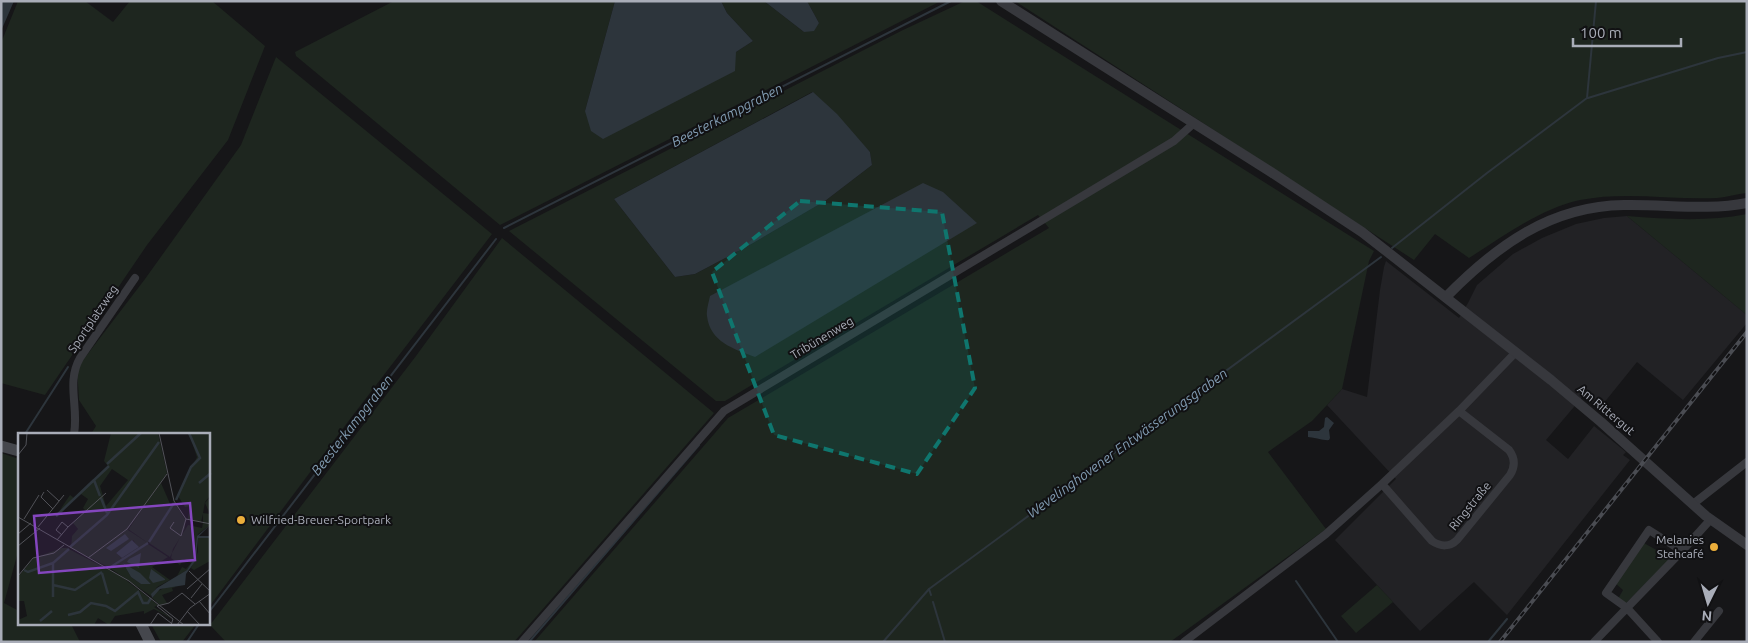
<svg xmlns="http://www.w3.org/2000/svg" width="1748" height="643" viewBox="0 0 1748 643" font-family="Ubuntu,sans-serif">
<rect width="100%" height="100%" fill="#161618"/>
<path fill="#222225" d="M1627 216 1747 315V323L1683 400 1637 362 1599 409 1584 395 1546 440 1568 459 1594 426 1626 452 1623 455 1630 460 1507 615 1474 582 1420 631 1335 540 1396 479 1327 405 1342 389 1367 397 1380 290 1384 267 1386 261 1459 318 1468 303 1477 285 1513 254 1542 238 1576 224 1604 218Z"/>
<path fill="#1e261f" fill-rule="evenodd" d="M18 1H85L113 22 130 1H212L265 46 228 140 147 245 45 395 1 383V43Z
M394 1H615L585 111 736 52 753 41 727 13 721 1H764L804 32 819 23 807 1H941L500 225 296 56 295 52Z
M965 1H976L1374 251 1369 261 1342 389 1312 421 1268 452 1326 529 1170 642H534L728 418 1049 228 1038 215 725 401H716L509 231 903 30ZM812 92 870 152 872 165 825 201 748 246 695 274 675 277 614 199Z
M1015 1H1747V193C1737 194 1727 197 1717 198 1671 200 1625 191 1580 200 1539 209 1503 237 1469 258L1435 234 1414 260Z
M276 57 492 234 347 423 209 607V434H91L96 426 79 400 77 368 145 279 241 145Z
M1747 214V315L1627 216C1667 219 1707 222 1747 214Z
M502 238 714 413 514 642H226L210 625 416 356Z
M1 453 19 459V548L4 603 19 611V624H71L80 642H1Z
M1642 542 1671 558 1625 604 1618 599 1623 590 1615 583Z
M1377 585 1393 602 1356 633 1341 616Z
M151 624H196L182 642H161Z"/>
<path fill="#2d353c" d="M1 1H14L1 31Z
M615 1H721L727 13 753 41 736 52 735 71 603 139 591 131 585 111Z
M764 1H807L819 23 814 31 804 32Z
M813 92 837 114 870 152 872 165 825 201 748 246 695 274 675 277 614 199Z
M923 183 943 192 977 223 755 357C734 349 710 342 707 316 706 310 709 302 710 296Z
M1327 417 1334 423 1329 430 1330 438 1329 440C1326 441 1312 437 1308 437V431H1319L1324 427 1325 418Z"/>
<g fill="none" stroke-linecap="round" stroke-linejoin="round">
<path stroke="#2d353c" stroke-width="2" d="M1588 98 1718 58 1747 52
M504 228 951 1
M1392 248 1487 173 1587 98 1596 1
M25 434 68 367
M1296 581 1338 642
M929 589 931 595
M933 602 945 642
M209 612 496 239
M187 642 199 624
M529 642 699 445
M883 642 929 589 1381 257
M1488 642 1507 619"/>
<path stroke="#37383d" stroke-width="8" d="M1459 411 1509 450C1515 458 1515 467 1510 475L1457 540C1450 547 1441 547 1432 541L1382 484 1459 411 1516 352
M74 434C79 408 66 382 80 358L135 278
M1693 504 1747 462
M522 642 724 411 1174 141 1193 124
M1184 642 1326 534 1382 484
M1594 642 1682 551 1711 519
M1658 642 1627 608 1606 593 1649 530 1682 551
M1694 642 1719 611"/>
<path stroke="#37383d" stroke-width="10" d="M1001 1 1271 172 1362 232 1551 380 1601 422 1706 516 1747 545
M1446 297C1496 246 1550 206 1624 205 1666 204 1706 211 1747 203"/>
<path stroke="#45474d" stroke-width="11" d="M1 446 19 451
M141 624 150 642"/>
<defs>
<path id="rail" d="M1500 642 1747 332"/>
</defs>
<use href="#rail" stroke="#4a4c52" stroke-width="4"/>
<use href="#rail" stroke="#111113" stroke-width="2" stroke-dasharray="5.5" stroke-linecap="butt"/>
</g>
<path fill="#0f766e" fill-opacity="0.2" stroke="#0f766e" stroke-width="4" stroke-dasharray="10 6" stroke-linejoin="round" d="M800 201 942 212 975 388 917 474 774 435 712 272Z"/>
<g fill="#ebae3b" stroke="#111113" stroke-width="2">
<circle cx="241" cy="520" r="5"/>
<circle cx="1714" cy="547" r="5"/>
</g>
<g text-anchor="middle" stroke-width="4" stroke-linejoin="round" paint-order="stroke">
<g font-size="12" fill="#a9adb8" stroke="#111113">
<text transform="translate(93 319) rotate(-56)" y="4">Sportplatzweg</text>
<text transform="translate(822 338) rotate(-31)" y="4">Tribünenweg</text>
<text transform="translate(1606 410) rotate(40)" y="4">Am Rittergut</text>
<text transform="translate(1470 506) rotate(-51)" y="4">Ringstraße</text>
</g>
<g font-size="12" fill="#a9adb8" stroke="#111113" text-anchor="start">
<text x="251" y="524">Wilfried-Breuer-Sportpark</text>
<text x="1704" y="544" text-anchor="end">Melanies<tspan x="1704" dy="14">Stehcafé</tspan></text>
</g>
<g font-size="14" font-style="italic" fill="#819bb1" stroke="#111113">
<text transform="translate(727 115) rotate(-27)" y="5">Beesterkampgraben</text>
<text transform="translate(352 425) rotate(-52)" y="5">Beesterkampgraben</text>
<text transform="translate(1127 443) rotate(-36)" y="5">Wevelinghovener Entwässerungsgraben</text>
</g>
</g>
<g transform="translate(18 433)">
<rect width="192" height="192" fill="#161618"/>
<path d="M93 0H140L149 40 110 97 130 110 90 134 53 115 54 103 60 96 55 90 68 78 65 75 70 66 63 61 42 77 52 62 56 65 90 33 86 28ZM94 36 110 47 88 73 82 53ZM115 107 120 114 104 125 98 120ZM171 0H192V63L187 69 185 80 192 81 187 70 192 64V92L180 101 175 129 169 137 159 143 164 134 168 136 173 130 166 126 162 132 153 125 155 116 170 92 184 95 185 90V81L183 89 170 86 172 73 167 74 160 63 179 24ZM143 50 153 73 130 110 110 96ZM156 69 167 86V95L152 124 131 110ZM187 104 192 105V128L176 137 173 135 180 119V105ZM130 111 150 124 134 134 152 147 139 154 133 163 92 135ZM105 130 121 140 133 151H123L113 144ZM44 115H49L104 144 140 172 136 174 160 189 136 176 126 181V178L97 183 91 192 80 185 76 192 1 191 0 187 9 183 6 168H0V144L16 125ZM152 152 158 154 154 155 155 158 144 162 149 170 142 172 134 165 138 159Z" fill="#1e261f" fill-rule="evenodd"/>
<path d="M192 92 181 103H191L192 105H180L178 127 168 141 167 152 142 156 134 165 133 161 139 155 169 137 176 126 179 103ZM107 101 111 106 93 118 88 115ZM114 107 121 114 104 125 98 120ZM123 120 121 135 109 129 111 126ZM105 130 122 140 133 151H123L113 144ZM133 136 147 146V147L135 150 131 145Z" fill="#2d353c"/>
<path fill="none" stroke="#2d353c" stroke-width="2.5" d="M89 31 123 0M181 50 193 40M82 63 76 47 91 33M83 65 89 80M158 67 173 34 182 25 171 0M38 83 76 47M131 109 156 70M52 114 89 82 141 9M91 135 130 110M6 137 10 139 35 130M84 140 90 161M35 152 57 157 84 139M35 164V130L51 116M50 182 62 179 73 170 88 173 97 178 120 159 125 170H130L133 165M22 188 34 178"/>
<path fill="none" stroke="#515258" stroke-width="1" d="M141 0 156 68 168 86 193 91M0 22 8 12 9 0M29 57 41 68M26 59 23 64 35 76M0 84 111 148 166 192M6 86 21 62M156 89 152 95 163 103 168 86M20 94 46 62M50 94 88 60M0 101 13 90M39 107 50 94 44 89 38 97 44 102M0 113 22 95M70 125 109 96 149 41M171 138 193 159M0 143 15 125 36 120 46 112M169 156 193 135M173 165 184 151M181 168 193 182M169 178 182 192M132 192 140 180 153 190M153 192 155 186 139 173 151 170 164 160 177 171M159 192 172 175 193 160"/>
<path fill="#8446be" fill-opacity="0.15" stroke="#8446be" stroke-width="2.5" d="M172 70 177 127 21 140 16 83Z"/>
<rect width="192" height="192" fill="none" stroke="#a9adb8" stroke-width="2.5"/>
</g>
<rect width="1748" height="643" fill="none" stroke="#a9adb8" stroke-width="5"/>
<g transform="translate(1708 603) rotate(185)" stroke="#111113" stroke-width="4" paint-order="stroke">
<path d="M0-4L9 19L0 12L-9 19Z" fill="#a9adb8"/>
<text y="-8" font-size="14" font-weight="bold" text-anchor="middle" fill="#a9adb8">N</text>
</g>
<path d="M1573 38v8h108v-8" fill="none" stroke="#a9adb8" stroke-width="2.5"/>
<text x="1580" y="38" font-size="15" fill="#a9adb8" stroke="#111113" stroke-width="4" paint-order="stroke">100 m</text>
</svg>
